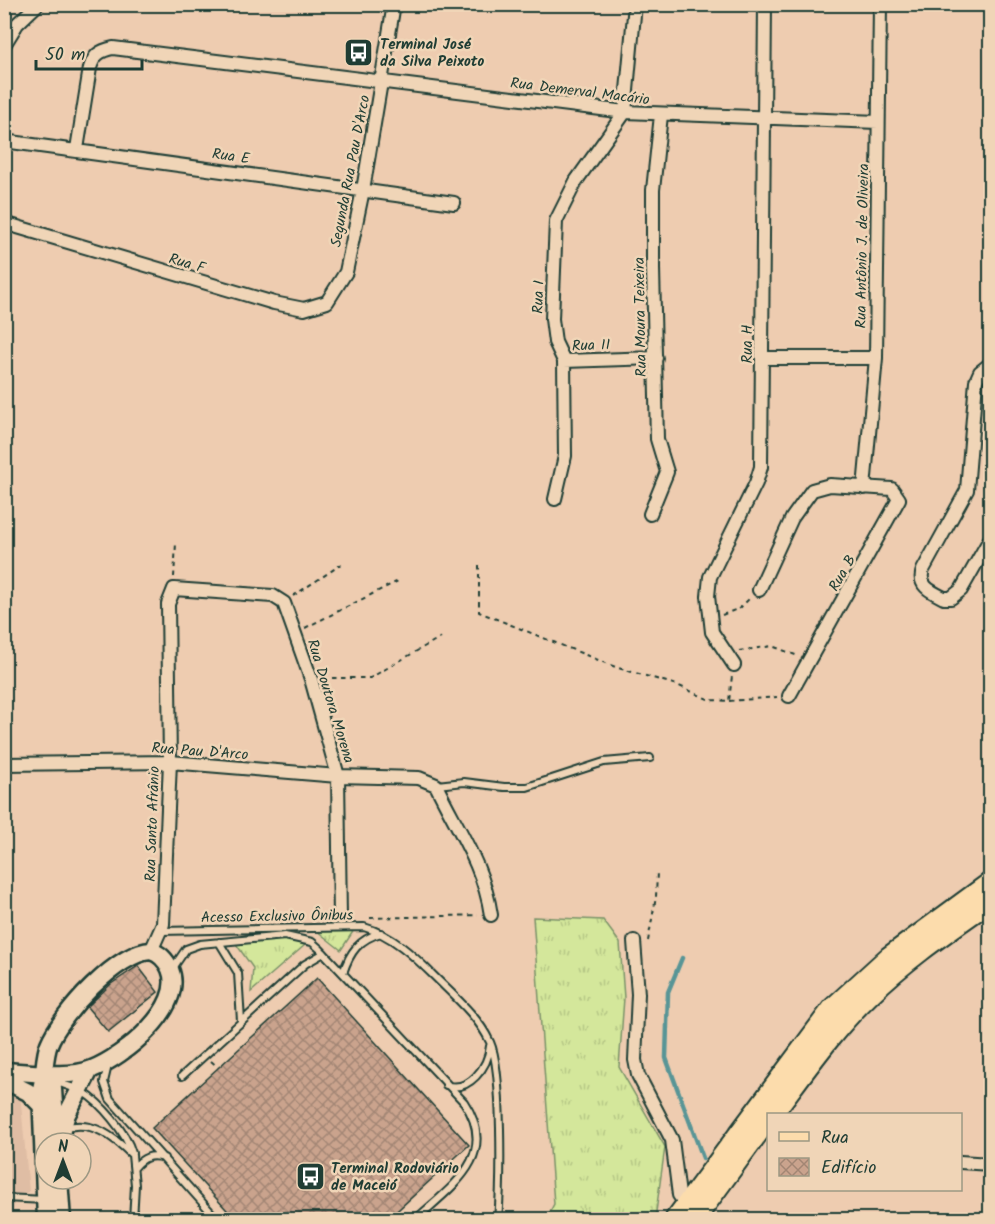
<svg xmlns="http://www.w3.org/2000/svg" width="995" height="1224" viewBox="0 0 995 1224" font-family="Kalam,sans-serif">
<defs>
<pattern id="grass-tufts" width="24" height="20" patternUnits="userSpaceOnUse" patternTransform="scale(1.5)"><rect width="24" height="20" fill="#d4e79b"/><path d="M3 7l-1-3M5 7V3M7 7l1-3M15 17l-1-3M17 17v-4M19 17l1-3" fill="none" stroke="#b6c786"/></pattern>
<pattern id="building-cross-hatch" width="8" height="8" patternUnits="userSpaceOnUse" patternTransform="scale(1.5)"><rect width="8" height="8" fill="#caa38d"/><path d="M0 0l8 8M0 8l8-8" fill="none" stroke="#a38674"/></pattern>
</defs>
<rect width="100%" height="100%" fill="#eeccb0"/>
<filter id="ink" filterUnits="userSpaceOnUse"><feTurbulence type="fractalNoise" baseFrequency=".0167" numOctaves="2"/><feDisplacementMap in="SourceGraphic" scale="12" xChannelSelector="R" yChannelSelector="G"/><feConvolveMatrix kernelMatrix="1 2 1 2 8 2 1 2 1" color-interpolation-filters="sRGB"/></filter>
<g filter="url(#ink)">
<path fill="#dfbda4" d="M4 1090 20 1093 29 1191 14 1201 13 1219H5Z"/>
<path fill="url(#grass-tufts)" stroke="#7a9268" stroke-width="1.5" d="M533 917 603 920 620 943 624 998 619 1067 665 1147 655 1219H546L554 1204Z
M354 930 341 950 317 931Z
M291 939 305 942V945L251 992 253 968 236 944Z"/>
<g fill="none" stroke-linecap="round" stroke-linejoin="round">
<path stroke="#599596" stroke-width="4.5" d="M682 958 668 992 666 1058 703 1158"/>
</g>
<path fill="url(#building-cross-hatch)" stroke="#1f3d34" stroke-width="1.5" d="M138 966 158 992 108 1032 87 1007 111 984Z
M317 978 469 1145 387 1220H236L152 1128Z"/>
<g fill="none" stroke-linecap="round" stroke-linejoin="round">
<defs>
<path id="lane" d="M437 785 464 782 504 787H527L604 762 650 758
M161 931 364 927C392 935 414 956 434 976 454 996 478 1016 490 1042 503 1070 501 1186 498 1220
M219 942 238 973 241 1021
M173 968 186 949 200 944 285 936 312 942 320 949 464 1102C500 1156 452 1186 415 1220
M343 973C350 952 359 939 381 933
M108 1065 104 1082 110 1099 218 1220
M182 1076 305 964 324 953
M53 1079C62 1086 73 1086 83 1092 101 1103 126 1132 132 1153
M446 1085C469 1093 488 1067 490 1046
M66 1128C92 1119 115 1138 132 1155L135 1185 133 1220
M134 1168C143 1157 151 1154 164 1158
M4 1198 45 1200"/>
<path id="street" d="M4 45 17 24 38 4
M4 141 454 203
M77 149 90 68C94 55 99 51 113 48L625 112 878 122
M4 223 274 303 304 309 327 302 346 272 363 190 394 4
M762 358H876
M564 361 656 358
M990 364 980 372 976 381 967 490 923 570C917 586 932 592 944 598H951L961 590 990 539
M864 488 876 358 880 4
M555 499 565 456 564 361 555 342 552 319 556 221 576 181 625 112 635 4
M650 514 667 472 657 439 653 269V190L661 115
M759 590 792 518 812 490 830 485 892 489 899 499 789 696
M734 665 712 632 708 596 710 577 756 483 761 467 765 4
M4 764 170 762 338 776 419 778 436 785C457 829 484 866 491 915
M634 941 638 994 635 1060 638 1075 672 1140 679 1195 686 1205
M151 951 163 924 170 762 168 604 174 589 273 596 284 603 311 679 338 776 340 918
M960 1162 990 1164"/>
<path id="secondary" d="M4 1071C31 1072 67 1079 92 1069 123 1057 186 1007 170 969 166 960 161 954 151 951 118 952 61 1014 49 1044 44 1056 45 1075 41 1089L46 1220
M46 1072 53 1089 56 1136
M4 1080 28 1092 41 1105
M58 1143 67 1114 90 1070
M59 1179 62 1220"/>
<path id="primary" d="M772 1114C803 1073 833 1029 871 993 907 958 949 930 990 901
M675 1220 833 1008 889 957 990 883
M694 1220 768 1119"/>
</defs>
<use href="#lane" stroke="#1f3d34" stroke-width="10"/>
<use href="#street" stroke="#1f3d34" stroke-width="16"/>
<use href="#secondary" stroke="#1f3d34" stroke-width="21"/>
<use href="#primary" stroke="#1f3d34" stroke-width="24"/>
<path stroke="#1f3d34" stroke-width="2" stroke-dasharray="4.5 4.5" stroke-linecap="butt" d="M479 565V612L618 668 677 685 710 700 729 701 732 676
M174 577 176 543
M293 596 345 562
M722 615 740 608 750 598
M305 628 400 580
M739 651 772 646 798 656
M323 678H370L441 637
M729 701 777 697
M370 918 478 915
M648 941 656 897 657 872
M211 1061 218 1067"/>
<use href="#lane" stroke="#f0d5b7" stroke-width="6"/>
<use href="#street" stroke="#f0d5b7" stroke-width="12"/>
<use href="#secondary" stroke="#f0d5b7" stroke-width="16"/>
<use href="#primary" stroke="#fcdcac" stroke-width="20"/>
</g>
</g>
<defs>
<symbol id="bus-square" viewBox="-11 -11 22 22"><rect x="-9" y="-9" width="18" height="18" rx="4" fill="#1f3d34" stroke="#f0d5b7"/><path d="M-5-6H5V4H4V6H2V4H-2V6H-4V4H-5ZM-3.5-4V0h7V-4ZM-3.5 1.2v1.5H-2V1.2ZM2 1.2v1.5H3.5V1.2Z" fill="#fff"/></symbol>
</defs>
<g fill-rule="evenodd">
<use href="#bus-square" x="342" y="36" width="33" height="33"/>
<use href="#bus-square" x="294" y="1160" width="33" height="33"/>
</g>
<g text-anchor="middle" stroke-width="5" stroke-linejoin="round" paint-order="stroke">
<g font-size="15" font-weight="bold" fill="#1f3d34" stroke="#f0d5b7" text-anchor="start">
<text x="380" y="49">Terminal José<tspan x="380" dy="17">da Silva Peixoto</tspan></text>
<text x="331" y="1173">Terminal Rodoviário<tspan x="331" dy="17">de Maceió</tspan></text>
</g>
<g font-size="15" fill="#1f3d34" stroke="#f0d5b7">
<text transform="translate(580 91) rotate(7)" y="5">Rua Demerval Macário</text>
<text transform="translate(231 156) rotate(8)" y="5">Rua E</text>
<text transform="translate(350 171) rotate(-79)" y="5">Segunda Rua Pau D'Arco</text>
<text transform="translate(862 246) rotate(-89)" y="5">Rua Antônio J. de Oliveira</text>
<text transform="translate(187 263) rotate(16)" y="5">Rua F</text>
<text transform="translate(538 297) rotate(-88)" y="5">Rua I</text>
<text transform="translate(640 317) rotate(-91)" y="5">Rua Moura Teixeira</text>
<text transform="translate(747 344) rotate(-90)" y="5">Rua H</text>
<text transform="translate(591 345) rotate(-2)" y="5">Rua II</text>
<text transform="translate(842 573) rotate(-60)" y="5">Rua B</text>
<text transform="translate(331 701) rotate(73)" y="5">Rua Doutora Morena</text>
<text transform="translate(200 751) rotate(4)" y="5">Rua Pau D'Arco</text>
<text transform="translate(152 824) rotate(-88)" y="5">Rua Santo Afrânio</text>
<text transform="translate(277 916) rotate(-1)" y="5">Acesso Exclusivo Ônibus</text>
</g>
</g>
<rect width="995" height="1224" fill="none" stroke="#f0d5b7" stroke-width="24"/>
<rect x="12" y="12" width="971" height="1200" fill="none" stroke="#1f3d34" stroke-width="2" filter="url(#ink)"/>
<rect x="767" y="1113" width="195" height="78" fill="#f0d5b7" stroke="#9c9883" stroke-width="1.5"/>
<rect x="779" y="1132" width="30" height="9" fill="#fcdcac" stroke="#9c9883" stroke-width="1.5"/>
<text x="821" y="1143" font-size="18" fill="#1f3d34">Rua</text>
<rect x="779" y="1158" width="30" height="18" fill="url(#building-cross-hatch)" stroke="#9c9883" stroke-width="1.5"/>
<text x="821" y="1173" font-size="18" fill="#1f3d34">Edifício</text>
<g transform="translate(63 1161)"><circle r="28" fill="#f0d5b7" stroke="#9c9883" stroke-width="1.5"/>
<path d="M0-4.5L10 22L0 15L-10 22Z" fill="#1f3d34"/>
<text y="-9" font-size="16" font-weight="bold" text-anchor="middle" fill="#1f3d34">N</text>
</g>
<path d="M36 60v9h106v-9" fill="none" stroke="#1f3d34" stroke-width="3"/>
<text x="45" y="60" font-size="18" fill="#1f3d34" stroke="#f0d5b7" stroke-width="4.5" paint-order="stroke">50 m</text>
</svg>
